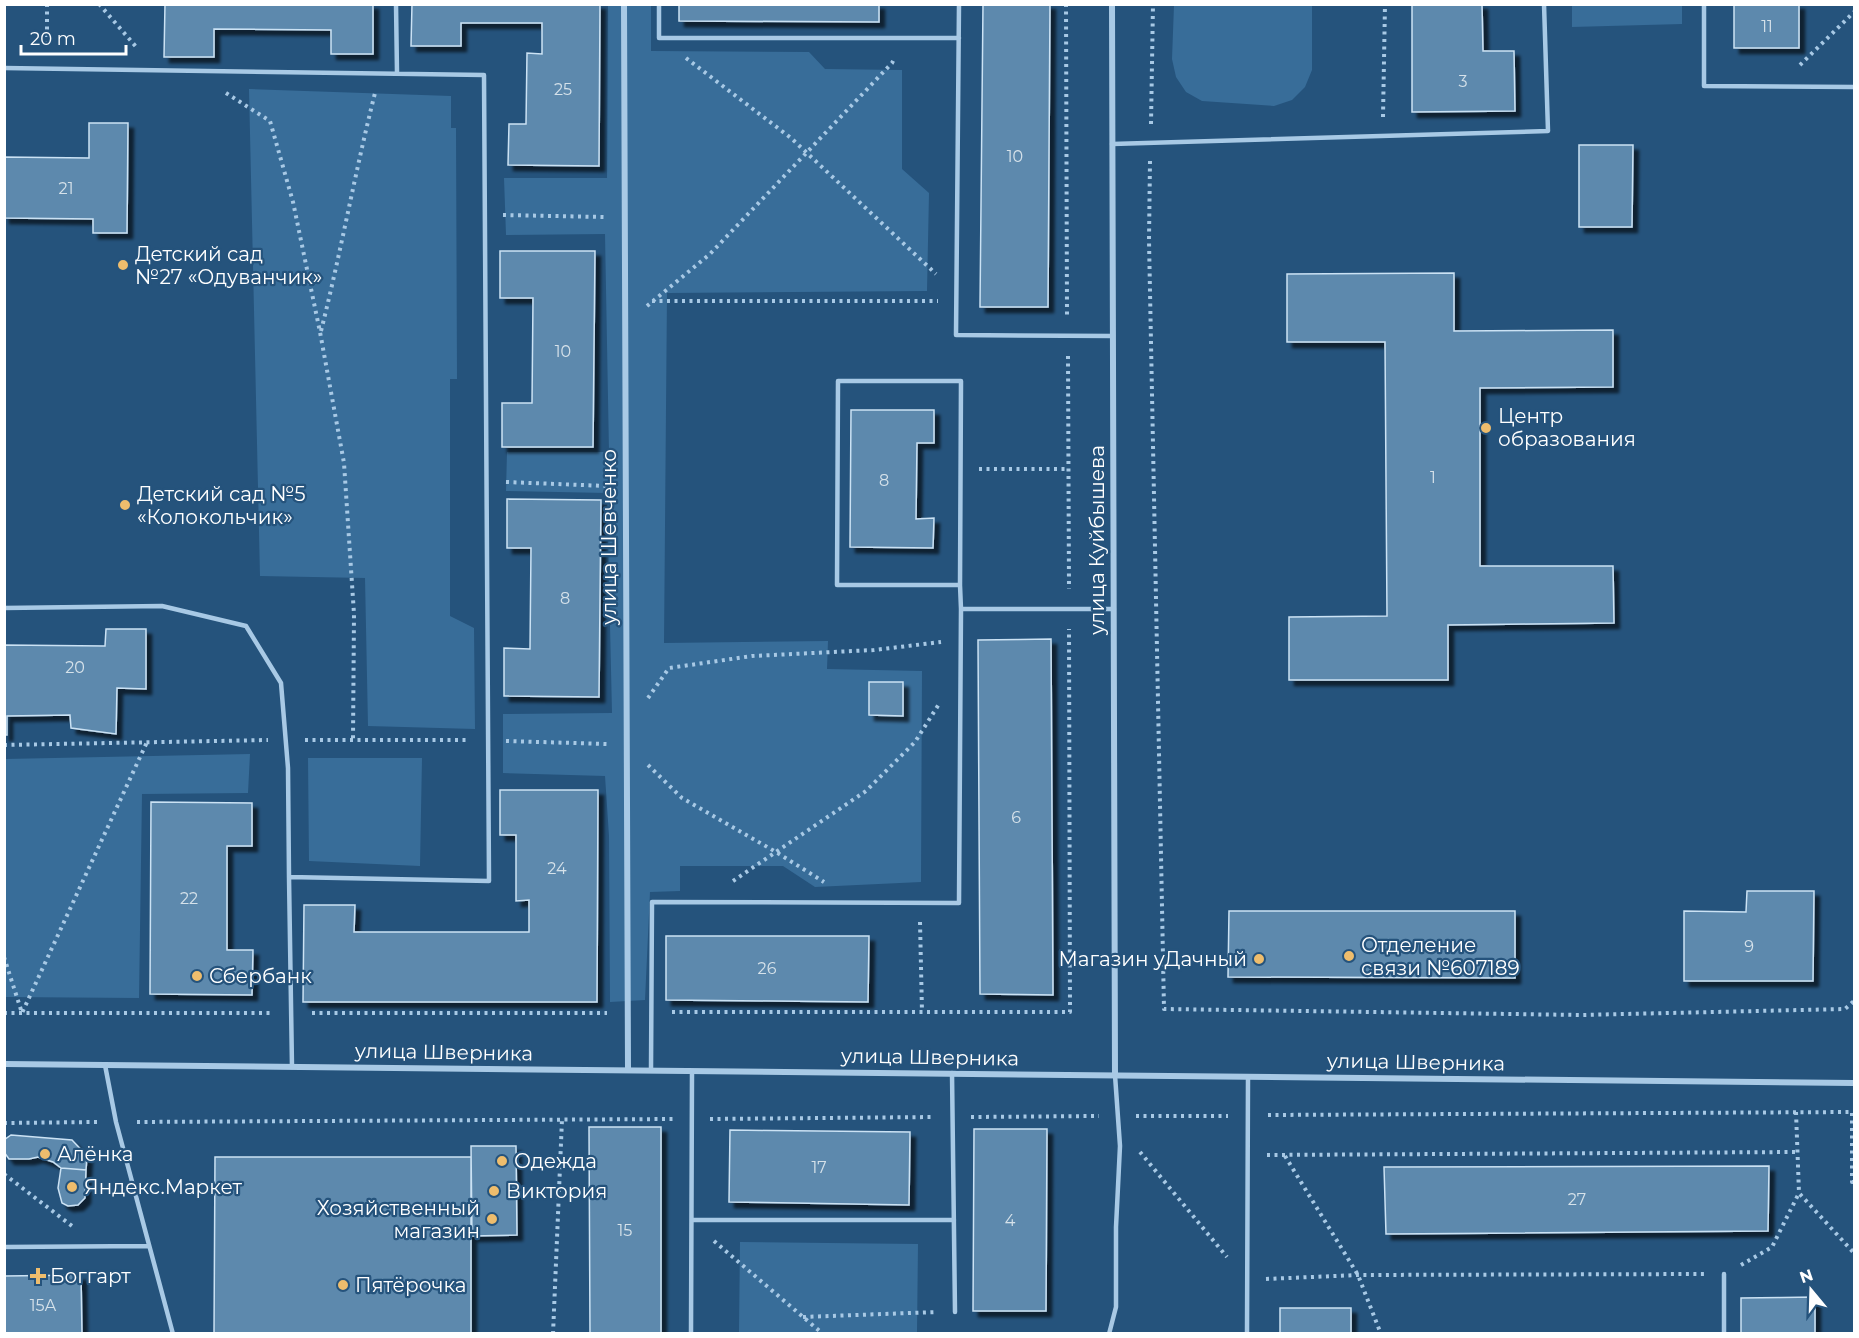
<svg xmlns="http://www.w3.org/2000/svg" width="1859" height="1338" viewBox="0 0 1859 1338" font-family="Montserrat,sans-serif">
<defs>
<filter id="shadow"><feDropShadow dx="5.5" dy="5.5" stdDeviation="1.5" flood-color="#0009"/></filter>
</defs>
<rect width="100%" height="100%" fill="#25537c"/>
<path fill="#386d99" d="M608 5H651V51L809 52 825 69 902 70V169L929 193 927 291 667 293 664 643 828 641 827 669 922 671 921 882 815 887 783 866H680V891L650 892 645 1000 610 1002 609 836 605 776 503 773V714L612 713 607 493 506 491 507 452H609L605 234 506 235 504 178H607Z
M1174 5H1312V70L1305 87 1292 100 1274 106 1202 101 1186 92 1176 77 1172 59Z
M1572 5H1682V24L1572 27Z
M249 89 451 96V128H456L457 379H450V616L474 628 475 729 368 726 365 578 260 576Z
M250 754 248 793 142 794 139 998 5 997V759Z
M308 758H422L420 866 309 861Z
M740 1242 918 1244 917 1333H739Z"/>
<path fill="#5d89ad" stroke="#cbe2f4" stroke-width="1.5" filter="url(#shadow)" d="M165 4H373V54H331V30L214 29V57H164Z
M412 4H600L599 166 508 165 509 124H526L527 53 542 54V23H461V46H411Z
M679 4H879V22L679 21Z
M983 4H1050L1048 307H980Z
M1412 4H1482L1483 51H1514L1515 111 1412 112Z
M1734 4H1799V48H1734Z
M89 123H128L127 233H93V219L4 218V157L89 158Z
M1579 145H1633L1632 227H1579Z
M500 251H595L593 447H502V403H532L533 298H500Z
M1454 273V331L1613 330V387L1480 388V566H1613L1614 623 1448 625V680H1289V617L1387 616 1385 342H1287V274Z
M851 410H934V443H917L916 519 934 518 933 548 850 547Z
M507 499 601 500 599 697 504 696V648L530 649 531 548H507Z
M106 629H146V689L117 688 116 734 71 728 70 715 7 716V735H4V645L105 646Z
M1051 639 1053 995 980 994 978 640Z
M869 682H903V716L869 715Z
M500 790H598L597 1002H303L304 905H355L354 932H529V900L516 901V835H500Z
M151 802 252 803V846H227V950H253L252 995 150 994Z
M1747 891H1814L1813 981H1684V911L1746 912Z
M1229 911H1515V978L1228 977Z
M666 936H869L868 1002 666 1000Z
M589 1127H661V1334H590Z
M974 1129H1047L1046 1311H973Z
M730 1130 910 1132 909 1205 729 1202Z
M11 1135 72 1140 87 1156 86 1170 61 1168 53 1162 38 1157 29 1159H9L4 1152V1140Z
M471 1146H516L517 1235 472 1236Z
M215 1157H471V1334H214Z
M1769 1166 1768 1231 1386 1234 1384 1167Z
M61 1168 86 1170 85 1198 78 1205 68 1206 62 1203 58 1188Z
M81 1275 82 1334H4V1276Z
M1815 1297V1334H1741V1298Z
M1280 1308H1351V1334H1280Z"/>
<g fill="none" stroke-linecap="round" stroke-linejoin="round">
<path stroke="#a8c9e5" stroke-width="4" stroke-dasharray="3 4.5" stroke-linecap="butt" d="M47 4V49
M99 4 138 49
M1066 4 1067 316
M686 58 791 138 936 274
M1800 65 1854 12
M226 93 270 121 293 202 320 332 344 463 354 614 353 740
M1383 117 1385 4
M1151 124 1153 4
M1150 161 1149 240 1164 1009 1581 1015 1845 1009 1854 1001
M503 215 604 217
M652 301H938
M647 306 710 254 892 63 895 57
M321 331C341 252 355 172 375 93
M1068 356 1069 589
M979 469H1068
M506 482 607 486
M648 698 669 668 752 656 874 650 941 642
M305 740H469
M506 741 607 744
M4 745 268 740
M648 765 682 798 776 852 824 882
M733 881 866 791 915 742 939 704
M920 922 922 1012
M4 957 22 1013 147 742
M672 1012H1070L1069 629
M4 1013H271
M312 1013H607
M1796 1112 1799 1193 1854 1253
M1268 1115 1852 1112V1182H1854
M1136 1116H1228
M971 1117 1099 1116
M710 1119 934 1117
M137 1122 673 1119
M4 1123 97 1122
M1140 1152 1227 1257
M1267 1155 1797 1152
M1285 1156 1358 1275 1381 1334
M4 1174 72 1226
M714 1241 823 1334
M1741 1265 1772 1247 1799 1193
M1266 1279 1358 1275 1706 1274
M803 1317 937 1312
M553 1334 562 1119"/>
<path stroke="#a8c9e5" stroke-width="4.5" d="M396 4 397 73
M659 4V38H959
M959 4 956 335 1113 336
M1704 4V86L1854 87
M4 68 484 75 489 881 289 877 292 1067
M1112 144 1548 131 1544 4
M960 585 961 381H838L837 585H960L961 609
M4 608 162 606 246 626 281 683 288 768 289 877
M105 1065 116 1122 173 1334
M651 1070 652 902 959 903 961 609H1114
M952 1073 955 1312
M692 1220H954
M4 1247 149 1246
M691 1334 692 1071
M1109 1334 1116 1307V1227L1120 1146 1115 1075
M1247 1334 1248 1077
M1724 1334V1274"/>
<path stroke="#a8c9e5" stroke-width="6" d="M624 4 628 1070
M1112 4 1115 1075
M4 1064 1854 1083"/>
</g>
<g fill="#eebd6d" stroke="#25537c" stroke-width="2">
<circle cx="123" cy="265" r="6"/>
<circle cx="1486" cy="428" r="6"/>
<circle cx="125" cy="505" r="6"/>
<circle cx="1349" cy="956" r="6"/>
<circle cx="1259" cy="959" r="6"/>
<circle cx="197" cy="976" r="6"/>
<circle cx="45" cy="1154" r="6"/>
<circle cx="502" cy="1161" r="6"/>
<circle cx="72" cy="1187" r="6"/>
<circle cx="494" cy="1191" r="6"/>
<circle cx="492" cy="1219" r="6"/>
<path d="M35 1267h6v6h6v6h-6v6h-6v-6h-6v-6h6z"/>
<circle cx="343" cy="1285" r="6"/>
</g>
<g text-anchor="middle" stroke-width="4.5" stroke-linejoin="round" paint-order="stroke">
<g font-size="16" fill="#d6e2ea">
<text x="1767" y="32">11</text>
<text x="1463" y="87">3</text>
<text x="563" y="95">25</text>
<text x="1015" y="162">10</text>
<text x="66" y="194">21</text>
<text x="563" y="357">10</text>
<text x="1433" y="483">1</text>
<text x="884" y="486">8</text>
<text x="565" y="604">8</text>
<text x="75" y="673">20</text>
<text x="1016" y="823">6</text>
<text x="557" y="874">24</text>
<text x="189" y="904">22</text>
<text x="1749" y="952">9</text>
<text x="767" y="974">26</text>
<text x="819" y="1173">17</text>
<text x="1577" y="1205">27</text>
<text x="1010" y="1226">4</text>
<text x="625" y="1236">15</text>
<text x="43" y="1311">15А</text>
</g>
<g font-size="20" fill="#fff" stroke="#25537c" text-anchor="start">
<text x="135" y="261">Детский сад<tspan x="135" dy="23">№27 «Одуванчик»</tspan></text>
<text x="1498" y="423">Центр<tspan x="1498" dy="23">образования</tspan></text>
<text x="137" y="501">Детский сад №5<tspan x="137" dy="23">«Колокольчик»</tspan></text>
<text x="1361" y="952">Отделение<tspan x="1361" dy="23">связи №607189</tspan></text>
<text x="1247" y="966" text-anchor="end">Магазин уДачный</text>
<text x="209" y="983">Сбербанк</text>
<text x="57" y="1161">Алёнка</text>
<text x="514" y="1168">Одежда</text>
<text x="84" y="1194">Яндекс.Маркет</text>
<text x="506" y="1198">Виктория</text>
<text x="480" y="1215" text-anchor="end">Хозяйственный<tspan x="480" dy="23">магазин</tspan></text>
<text x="50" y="1283">Боггарт</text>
<text x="355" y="1292">Пятёрочка</text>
</g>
<g font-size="20" fill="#fff" stroke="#25537c">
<text transform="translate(609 537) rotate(-90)" y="7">улица Шевченко</text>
<text transform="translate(1097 540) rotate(-90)" y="7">улица Куйбышева</text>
<text transform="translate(444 1052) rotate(1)" y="7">улица Шверника</text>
<text transform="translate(930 1057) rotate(1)" y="7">улица Шверника</text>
<text transform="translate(1416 1062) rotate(1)" y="7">улица Шверника</text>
</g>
</g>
<rect width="1859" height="1338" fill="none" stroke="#ffffff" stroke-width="12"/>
<g transform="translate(1811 1290) rotate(341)" stroke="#25537c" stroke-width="4.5" paint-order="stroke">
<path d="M0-4.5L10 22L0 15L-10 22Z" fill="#ffffff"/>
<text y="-9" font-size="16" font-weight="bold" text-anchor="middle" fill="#ffffff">N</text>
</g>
<path d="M21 45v9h105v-9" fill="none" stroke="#ffffff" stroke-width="3"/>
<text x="30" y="45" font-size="18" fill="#ffffff" stroke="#25537c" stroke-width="4.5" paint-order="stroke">20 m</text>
</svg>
